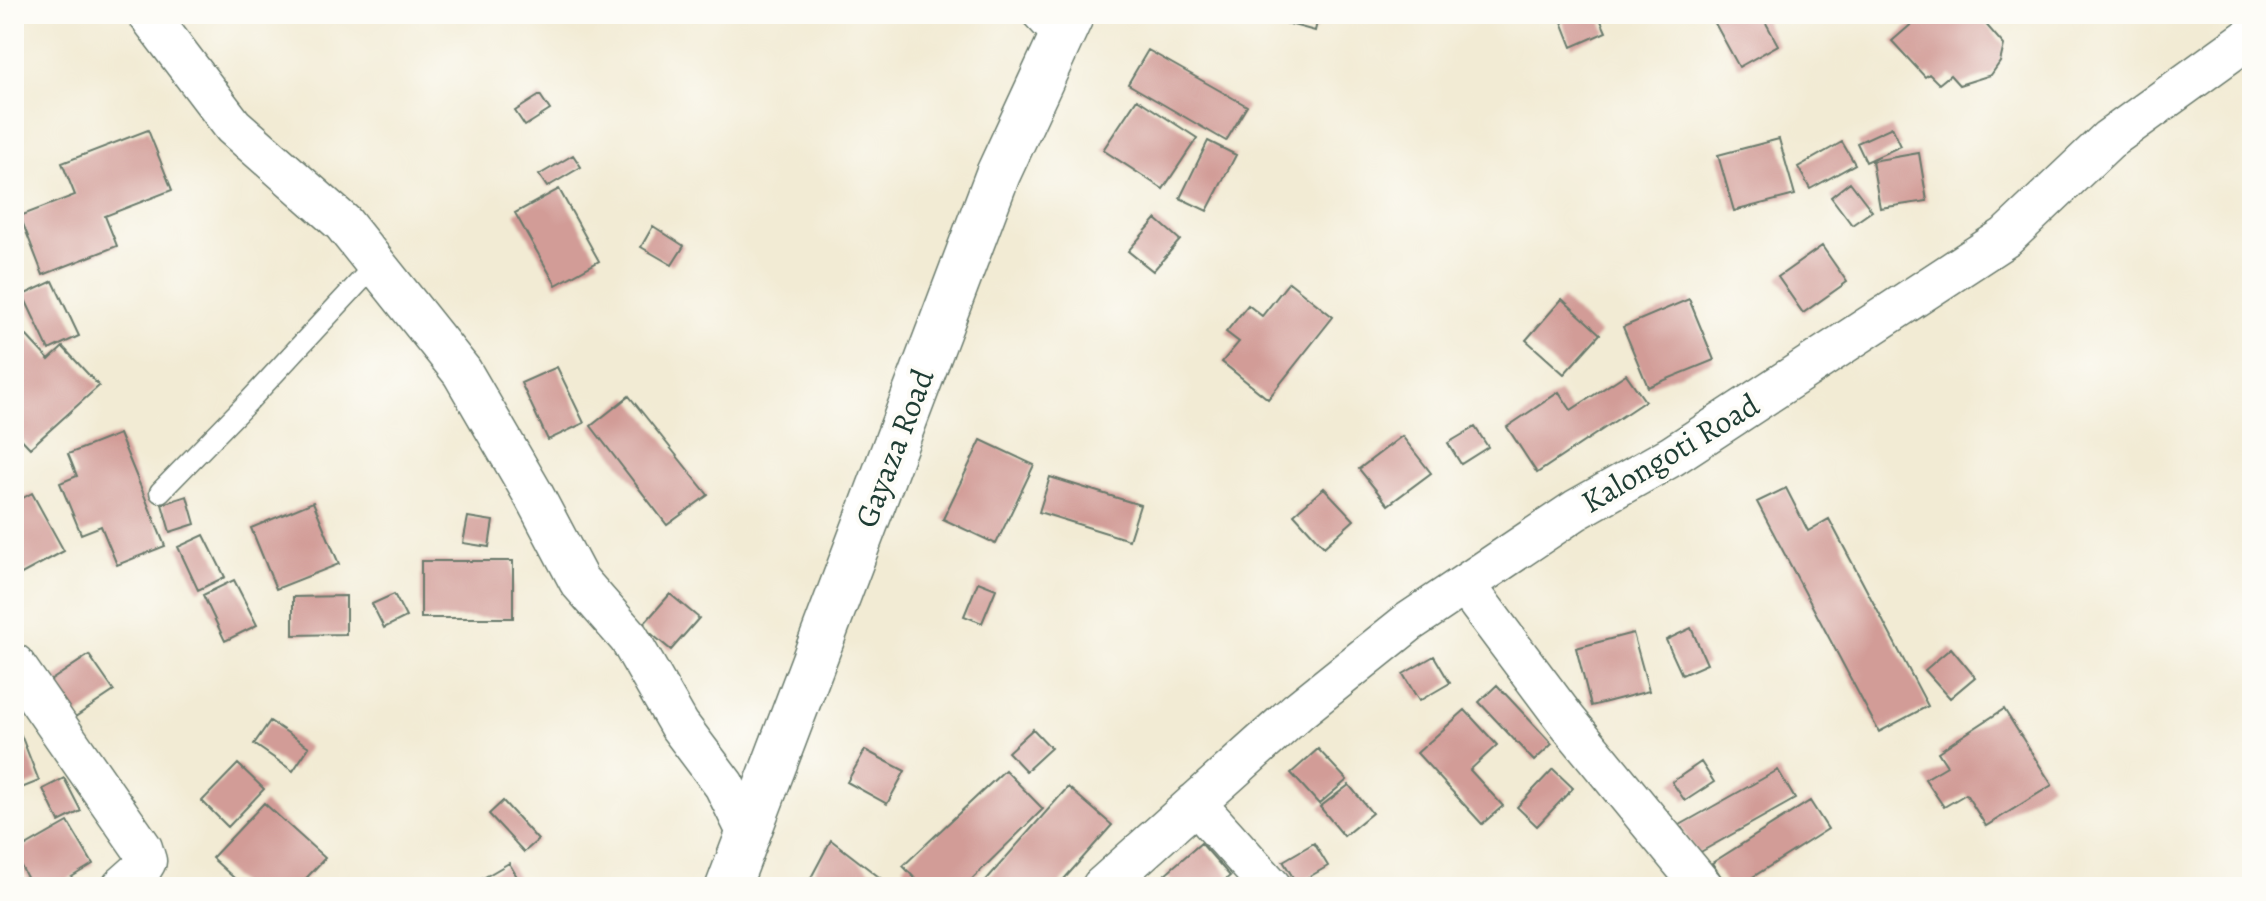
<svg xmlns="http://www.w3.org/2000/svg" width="2266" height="901" viewBox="0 0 2266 901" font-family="Alegreya,serif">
<rect width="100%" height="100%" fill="#fdfcf7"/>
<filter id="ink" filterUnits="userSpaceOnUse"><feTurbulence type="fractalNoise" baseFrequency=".0125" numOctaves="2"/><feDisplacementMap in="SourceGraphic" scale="16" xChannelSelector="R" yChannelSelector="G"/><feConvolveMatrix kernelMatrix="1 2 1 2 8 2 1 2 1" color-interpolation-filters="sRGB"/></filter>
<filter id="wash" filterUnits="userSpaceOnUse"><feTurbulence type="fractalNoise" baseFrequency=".006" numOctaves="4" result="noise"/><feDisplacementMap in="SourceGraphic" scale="32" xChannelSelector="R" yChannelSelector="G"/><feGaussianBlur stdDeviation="1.8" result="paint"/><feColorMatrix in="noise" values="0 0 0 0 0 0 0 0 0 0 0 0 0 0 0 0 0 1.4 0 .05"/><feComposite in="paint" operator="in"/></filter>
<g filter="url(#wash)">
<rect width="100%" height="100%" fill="#f2ebd4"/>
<g id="blocks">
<path fill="#d29c97" d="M1272 14H1319L1315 31 1271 19Z
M1559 14H1598L1606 32 1572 47Z
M1715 14H1761L1778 45 1739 67 1711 16Z
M1923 14H1977L2004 45 2000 62 1991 75 1959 85 1950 75 1939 84 1929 74 1925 77 1892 41Z
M1148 50 1247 106 1226 141 1128 84Z
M540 95 550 110 525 126 515 111Z
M1137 99 1197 138 1163 189 1103 150Z
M1892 127 1901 146 1866 162 1857 143Z
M148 130 172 190 105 216 117 246 43 275 20 216 75 195 62 163Z
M1779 139 1795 195 1734 211 1718 155Z
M1208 141 1236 155 1207 211 1180 198Z
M1842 142 1855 164 1810 189 1798 167Z
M1919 153 1927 201 1880 208 1872 161Z
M573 155 581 167 547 187 539 175Z
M1850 182 1872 211 1852 225 1831 197Z
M559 189 599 261 556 285 515 213Z
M1156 219 1180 240 1153 271 1128 251Z
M653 226 684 246 672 265 641 247Z
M1822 246 1847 282 1803 313 1778 277Z
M53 281 79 336 49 350 23 295Z
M1289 282 1333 317 1268 399 1222 362 1239 342 1226 332 1248 305 1262 316Z
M1562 299 1600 334 1564 374 1526 340Z
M1689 299 1714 360 1648 387 1623 327Z
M14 322 49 360 63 347 99 386 30 448 14 431Z
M557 367 584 423 548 440 521 383Z
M1626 374 1645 401 1537 473 1507 427 1559 392 1571 410Z
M629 396 708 495 667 525 591 426Z
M1475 427 1488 447 1461 464 1448 443Z
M119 434 165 546 117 565 101 526 81 534 60 483 77 476 68 454Z
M1402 436 1431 473 1388 505 1359 469Z
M981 440 1034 465 996 544 943 519Z
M1050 477 1140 505 1129 540 1039 512Z
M1324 488 1354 520 1324 547 1294 514Z
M1786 488 1808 531 1829 519 1928 706 1879 732 1757 502Z
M32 493 64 551 14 578V503Z
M187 496 195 524 170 532 162 504Z
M313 502 339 564 276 589 251 528Z
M468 517 493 521 489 547 463 543Z
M204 535 225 577 198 590 178 547Z
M421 561H513V618H421Z
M234 580 257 625 225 641 203 595Z
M978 582 996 589 982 623 964 616Z
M394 594 406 617 384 628 372 604Z
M670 594 699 618 671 650 642 626Z
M346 596V634L293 635V597Z
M1691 628 1707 664 1682 675 1666 640Z
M1633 633 1649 691 1591 706 1576 648Z
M1951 648 1975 677 1950 698 1925 670Z
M89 655 114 691 63 725 38 689Z
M1434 656 1450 683 1419 701 1403 674Z
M1497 685 1552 744 1534 761 1479 702Z
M2004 709 2052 785 1986 826 1966 794 1944 807 1925 779 1947 766 1938 752Z
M1465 710 1497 745 1470 770 1503 806 1482 824 1417 753Z
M270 721 309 747 293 771 254 744Z
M1033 729 1051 748 1026 771 1008 752Z
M21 735 39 781 14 791V737Z
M1318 749 1347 780 1319 804 1291 773Z
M865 750 905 771 887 804 847 782Z
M1701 762 1714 782 1685 801 1672 782Z
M238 764 264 789 228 827 202 801Z
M1553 769 1573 788 1537 826 1517 807Z
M1005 770 1043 809 964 887H923L903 866Z
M1778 770 1795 799 1697 854 1680 825Z
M64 778 81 811 59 822 43 789Z
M1349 785 1372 813 1344 836 1320 807Z
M1068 787 1112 825 1057 887H980Z
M503 801 538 840 524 852 489 814Z
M1810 801 1828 829 1737 887H1728L1712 863Z
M264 803 325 858 298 887H244L212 858Z
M68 822 93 864 55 887H32L14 853Z
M831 840 892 887H806Z
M1201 843 1230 876 1217 887H1176L1165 874Z
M1314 843 1328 866 1297 884 1283 861Z
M509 863 523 887H468Z"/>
</g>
</g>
<g filter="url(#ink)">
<use href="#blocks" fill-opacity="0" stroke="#697a6c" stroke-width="2"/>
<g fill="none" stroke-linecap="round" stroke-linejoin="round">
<defs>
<path id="service" d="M1030 14 1058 44
M160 492 248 402 376 264"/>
<path id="minor" d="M148 14 233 126 343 223 462 372 533 494 579 581 629 638 679 725 724 785 749 836
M1465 585 1566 720 1703 887
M14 664 142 848 146 861 140 871 122 887
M1195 803 1271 887
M1102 887 1298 711 1409 622 1576 510 1672 456 2006 237 2108 140 2252 36"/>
<path id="primary" d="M728 887 998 174 1072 14"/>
</defs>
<use href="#service" stroke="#697a6c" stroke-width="23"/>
<use href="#minor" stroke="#697a6c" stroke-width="43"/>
<use href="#primary" stroke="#697a6c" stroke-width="47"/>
<use href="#service" stroke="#fff" stroke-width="20"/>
<use href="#minor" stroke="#fff" stroke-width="40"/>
<use href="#primary" stroke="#fff" stroke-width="44"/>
</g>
</g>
<g text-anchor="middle" stroke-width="8" stroke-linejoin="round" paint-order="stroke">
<g font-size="32" fill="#1f3d34" stroke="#fdfcf7">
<text transform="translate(894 448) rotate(-69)" y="11">Gayaza Road</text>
<text transform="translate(1670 453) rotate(-31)" y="11">Kalongoti Road</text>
</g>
</g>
<rect width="2266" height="901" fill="none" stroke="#fdfcf7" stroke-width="48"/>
</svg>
